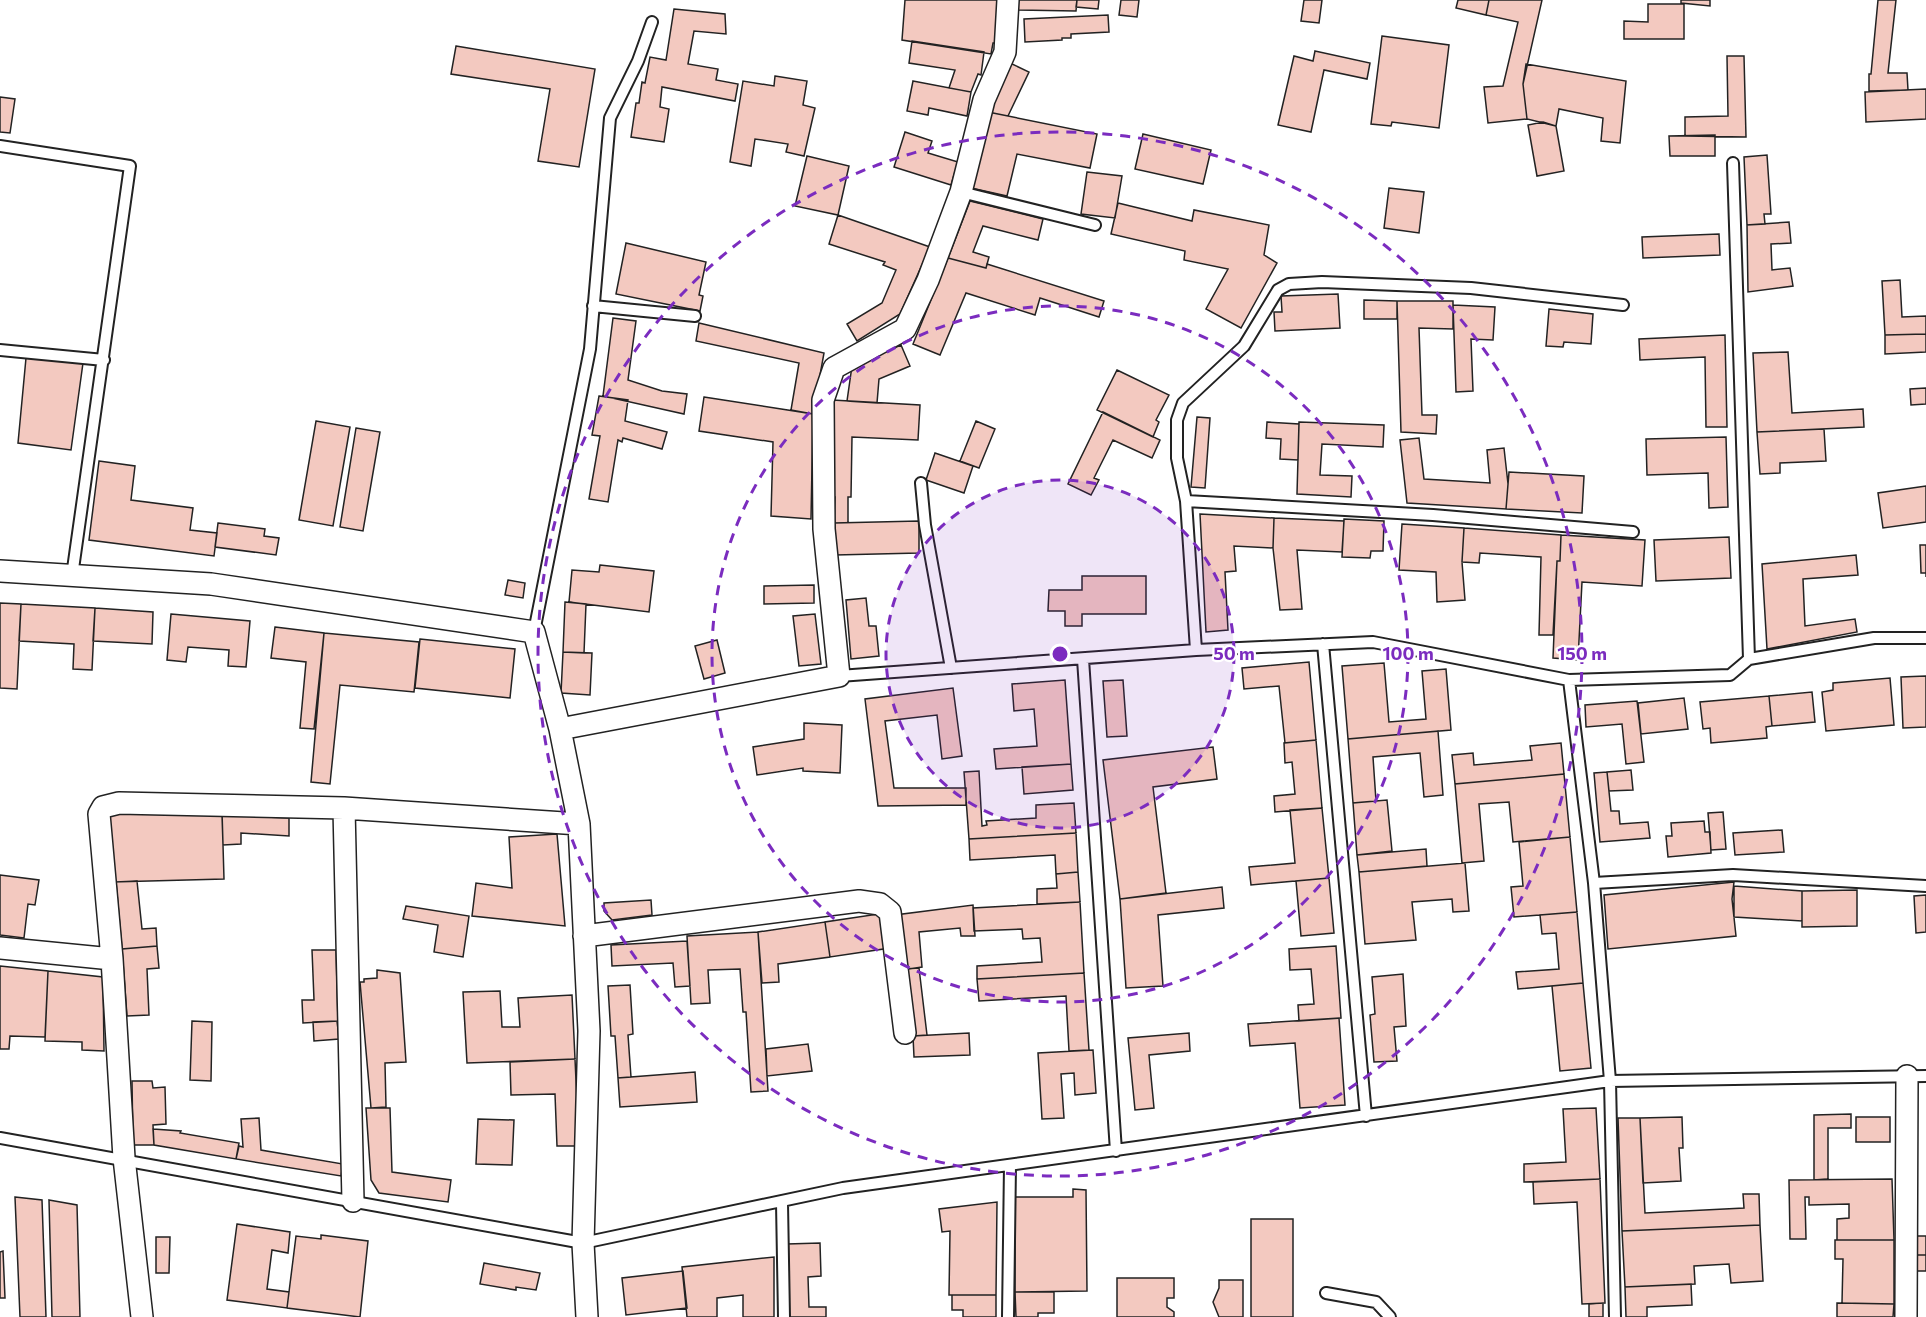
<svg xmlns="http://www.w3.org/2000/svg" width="1926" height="1317" viewBox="0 0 1926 1317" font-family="Commissioner,sans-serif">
<rect width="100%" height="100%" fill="#fff"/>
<path fill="#f3c9c0" stroke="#222" stroke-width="1.5" d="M905 0H998L995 43H993L991 54 902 40Z
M1018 0H1077L1076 11 1018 10Z
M1077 0H1099L1098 9 1076 7Z
M1121 0H1139L1137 17 1119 15Z
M1304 0H1322L1319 23 1301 21Z
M1458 0H1489L1486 15 1456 8Z
M1489 0H1542L1523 84 1527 119 1488 123 1484 87 1503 86 1518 22 1486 15Z
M1681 0H1710V6L1681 3Z
M1878 0H1896L1888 73H1907L1908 90 1869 91V74H1871Z
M1648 4H1684V39H1624V21L1648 22Z
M674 9 725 14 726 34 694 31 688 64 718 69 716 80 738 84 735 101 662 87 660 107 669 109 664 142 631 137 636 103H639L642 82 645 83 650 57 666 60Z
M1108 15 1109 32 1071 34V38H1062V40L1025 42 1024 19Z
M1382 36 1449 45 1439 128 1392 122 1391 126 1371 124Z
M912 41 984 52 981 75 978 74 971 92 949 88 955 70 909 63Z
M456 46 595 69 579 167 538 161 550 89 451 74Z
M1315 51 1370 63 1367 79 1324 70 1311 132 1278 125 1294 56 1313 61Z
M1727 56H1744L1746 137 1685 136V117L1728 116Z
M1010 63 1029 72 1008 116 988 112Z
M1526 64 1626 81 1620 143 1601 141 1603 118 1559 109 1556 126 1527 119 1523 84Z
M775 76 807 81 803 105 815 108 804 156 786 152 788 144 755 139 751 166 730 162 743 81 774 86Z
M913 81 971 92 967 116 929 108 928 115 907 111Z
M1926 89V119L1866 122 1865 92Z
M0 97 15 99 10 133 0 132Z
M988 112 1097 134 1090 168 1017 154 1007 196 971 188Z
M1543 122 1556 126 1564 171 1537 176 1528 125Z
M905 132 932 141 928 153 958 162 951 185 894 167Z
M1143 134 1211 150 1203 184 1135 169Z
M1715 135V156H1670L1669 136Z
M1767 155 1771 214H1764L1765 224 1747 225 1744 157Z
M807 156 849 166 838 215 795 206Z
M1087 172 1122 176 1115 218 1081 214Z
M1389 188 1424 192 1419 233 1384 228Z
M970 201 1043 219 1038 240 983 226 973 252 989 257 986 268 948 258Z
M1118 203 1192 221 1194 210 1269 225 1264 255 1277 263 1241 328 1206 309 1228 269 1184 260 1185 251 1111 234Z
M838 215 930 247 900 314 857 341 847 324 882 303 896 270 883 265 885 262 829 244Z
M1789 222 1791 243 1771 244 1772 270 1790 268 1793 286 1748 292 1747 225Z
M1719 234 1720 255 1643 258 1642 237Z
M626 243 706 262 699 295 703 296 700 311 616 294Z
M948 258 986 268 987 264 1104 301 1099 317 1040 298 1035 315 966 293 940 355 913 344Z
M1900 280 1902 317 1926 316V334L1885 335 1882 281Z
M1338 294 1340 328 1275 331 1274 312H1282L1281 296Z
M1364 300 1397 301V319H1364Z
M1397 301H1453V329L1419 328 1422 415H1437L1436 434 1401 432Z
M1453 305 1495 307 1493 340 1471 339 1473 391 1456 392Z
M1549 309 1593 314 1591 344 1564 342 1563 347 1546 346Z
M613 318 636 321 628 380 662 391 687 394 684 414 603 396Z
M699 323 824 353 813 414 791 410 799 363 696 341Z
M1926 334V352L1885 354V335Z
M1725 335 1727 427H1706L1705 357 1640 360 1639 339Z
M901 345 910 366 879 379 877 403 847 401 852 366Z
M1788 352 1792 413 1863 409 1864 427 1757 432 1753 353Z
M26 358 83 363 71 450 18 443Z
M1117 370 1169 395 1156 420 1159 422 1153 437 1097 410Z
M1926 388V404L1911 405 1910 389Z
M599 396 628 400 625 421 667 432 662 449 623 438 622 442 618 440 608 502 589 499 600 436 592 435Z
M704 397 813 414 811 519 771 516 773 442 699 431Z
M832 400 920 405 918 440 852 437 851 497H848V523H834L835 497H831Z
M1103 412 1160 440 1152 458 1113 440 1094 478 1099 480 1091 495 1068 484Z
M1197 417 1210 418 1205 488 1191 487Z
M316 421 350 427 333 526 299 520Z
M976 421 995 429 979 468 960 461Z
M1267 422 1299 424 1298 460 1280 459 1281 439 1266 438Z
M1299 422 1384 425 1383 447 1322 444 1320 475 1352 476 1351 497 1297 494Z
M356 428 380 432 363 531 340 527Z
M1824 429 1826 461 1780 463V473L1760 474 1757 432Z
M1726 437 1728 507 1709 508 1708 473 1647 475 1646 439Z
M1419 438 1424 479 1490 483 1487 450 1504 448 1508 484 1506 509 1407 503 1400 440Z
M935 453 973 466 964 493 926 480Z
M99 461 135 466 131 500 193 508 190 530 217 533 214 556 89 540Z
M1509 472 1584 476 1582 513 1506 509Z
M1926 486V522L1883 528 1878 493Z
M1200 514 1274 518 1273 548 1234 546 1236 571 1225 572 1228 630 1206 632Z
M1274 518 1344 521 1342 552 1297 550 1302 609 1280 610 1273 548Z
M1344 519 1384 521 1383 551H1371L1370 558 1342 557Z
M919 521V553L835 555 834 523Z
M218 523 265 529 264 536 279 538 276 555 215 547Z
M1402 524 1464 528 1462 562 1465 600 1437 602 1436 572 1399 570Z
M1464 528 1561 535 1560 561H1557L1553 635H1539L1541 557 1480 553 1479 563 1462 562Z
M1561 535 1645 540 1642 586 1582 582 1578 660 1553 658 1557 561H1560Z
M1729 537 1731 578 1656 581 1654 540Z
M1920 545H1926V577V573H1921Z
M1856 555 1858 575 1803 579 1805 626 1855 619 1857 632 1767 649 1762 564Z
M600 565 654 571 649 612 569 602 572 570 599 572Z
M1082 576H1146V614H1082V626H1065V611H1048L1049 590H1082Z
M508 580 525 583 523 598 505 595Z
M814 585V603L764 604V586Z
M866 598 869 626H876L879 656 851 659 846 600Z
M565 602 586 604 584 653 563 652Z
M0 603 21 604 17 689 0 688Z
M21 604 95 608 92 670 73 669 74 644 19 641Z
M95 608 153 612 152 644 93 641Z
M171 614 250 621 246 667 228 666 229 650 188 647 186 662 167 660Z
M815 614 821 664 799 666 793 616Z
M275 627 324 633 314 729 300 728 306 662 271 658Z
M324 633 419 642 414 692 340 685 330 784 311 782Z
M420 639 515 649 510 698 415 688Z
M717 640 725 673 704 679 695 646Z
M563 652 592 653 590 695 561 693Z
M1309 662 1316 740 1285 743 1279 686 1244 689 1242 668Z
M1384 663 1389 722 1426 719 1422 671 1446 669 1451 730 1348 739 1342 666Z
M1926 676V727L1903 728 1901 677Z
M1890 678 1894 725 1826 731 1822 692 1833 690V683Z
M1065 680 1071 764 996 769 994 749 1037 746 1034 709 1014 711 1012 684Z
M1123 680 1127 736 1107 737 1103 681Z
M953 688 962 756 942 759 937 715 885 721 894 788H966V805L878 806 865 699Z
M1812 692 1815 722 1772 726 1769 696Z
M1769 696 1772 726 1766 727 1767 738 1711 743 1710 728 1703 729 1700 702Z
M1684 698 1688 729 1641 734 1638 703Z
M1637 701 1644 762 1626 764 1622 724 1586 727 1585 705Z
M804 723 842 725 840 773 803 771V768L757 775 753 747 804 739Z
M1438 731 1443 795 1424 797 1420 753 1373 757 1376 801 1353 803 1348 739Z
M1316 740 1322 808 1275 812 1274 796 1295 794 1292 762 1285 763 1284 743Z
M1561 743 1564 774 1455 784 1452 755 1473 753 1474 765 1532 760 1530 746Z
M1213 747 1217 779 1153 787 1166 893 1120 899 1103 760Z
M1071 764 1073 790 1024 794 1022 767Z
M1631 770 1633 790 1609 791 1607 772Z
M979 771 982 826 987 825 986 821 1036 818V805L1074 803 1076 833 969 839 964 772Z
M1607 772 1611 811H1619L1620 824 1648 822 1650 838 1600 842 1594 773Z
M1564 774 1570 837 1513 842 1509 802 1479 804 1484 861 1462 863 1455 784Z
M1387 800 1392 851 1357 855 1353 803Z
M1322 808 1329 878 1251 885 1249 867 1295 863 1290 810Z
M222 811 224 879 112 882 110 814Z
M1723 812 1726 849 1711 850 1708 813Z
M222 815 289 818V836L241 833V844L223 845Z
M1704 821 1705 832H1710L1711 853 1668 857 1666 836H1672L1671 823Z
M1782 830 1784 852 1735 855 1733 833Z
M1076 833 1078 872 1056 874 1055 855 970 860 969 839Z
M557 834 565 926 472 916 476 883 512 888 509 837Z
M1570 837 1577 912 1514 917 1511 887 1523 886 1519 842Z
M1426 849 1427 866 1359 872 1357 855Z
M1465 863 1469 911 1453 912 1452 899 1412 902 1416 940 1365 944 1359 872Z
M1078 872 1080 902 1037 904V889L1057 888 1056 874Z
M0 875 39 880 35 905 28 904 24 938 0 935Z
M1329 878 1334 933 1301 936 1296 881Z
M137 881 142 929 156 928 157 946 122 949 116 882Z
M1734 882 1732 899 1736 936 1608 949 1604 895Z
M1734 886 1802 891V921L1734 917Z
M1222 887 1224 908 1158 915 1163 986 1126 988 1120 899Z
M1857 890V926L1802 927V891Z
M1926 895V932L1916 933 1914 896Z
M651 900 652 915 612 920 604 911V903Z
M1080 902 1084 973 977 979V966L1042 962 1040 938 1023 939 1022 929 974 931 973 908Z
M973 905 975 936H961L960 928 919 932 922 967 902 970 895 915Z
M406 906 469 916 463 957 434 952 438 925 403 919Z
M1577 912 1583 983 1518 989 1516 972 1559 969 1556 933 1542 934 1540 915Z
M885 913 890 948 830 957 825 922Z
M825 922 830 957 778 964 779 982 762 983 758 932Z
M758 932 768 1091 751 1092 746 1012H743L740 969 708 970 710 1003 691 1004 687 936Z
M687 941 690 986 675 987 673 963 612 966 611 945Z
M157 946 159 968 147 969 149 1015 127 1016 122 949Z
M1336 946 1341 1018 1299 1021 1298 1005 1314 1004 1311 969 1290 970 1289 949Z
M312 950H336L338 1021 303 1023 302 1000H314Z
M0 966 48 971 45 1037 10 1036 9 1049H0Z
M919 968 927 1035 913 1036 904 969Z
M377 970 400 973 406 1062 385 1063 386 1107 371 1108 360 982H364V979L377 978Z
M48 971 103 977 104 1051 82 1050V1042L45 1041Z
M1084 973 1089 1050 1069 1051 1066 996 979 1001 977 979Z
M1403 974 1406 1026 1394 1027 1397 1061 1374 1062 1370 1015 1375 1014 1372 977Z
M1583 983 1591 1068 1560 1071 1552 986Z
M630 985 633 1034 628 1035 631 1077 618 1078 615 1036H611L608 986Z
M500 991 502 1027H520L518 998 572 995 575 1059 467 1063 463 992Z
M1339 1018 1345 1105 1300 1108 1295 1043 1250 1046 1248 1024Z
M192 1021 212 1022 211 1081 190 1080Z
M337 1021 339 1039 314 1041 313 1022Z
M969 1033 970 1055 914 1057 913 1036Z
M1189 1033 1190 1051 1149 1055 1154 1108 1135 1110 1128 1038Z
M808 1044 812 1071 767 1076 766 1049Z
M1093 1050 1096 1093 1075 1095 1074 1073 1061 1074 1064 1118 1042 1119 1038 1053Z
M575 1059 579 1146H557L555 1094 511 1095 510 1062Z
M695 1072 697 1102 620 1107 618 1078Z
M132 1081H152L153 1088 165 1087 166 1124 153 1125 154 1145H133Z
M366 1108H390L392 1172 451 1180 448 1202 379 1193 371 1180Z
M1596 1108 1600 1179 1524 1182V1164L1566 1162 1563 1109Z
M1851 1114V1128H1828V1179L1814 1180V1115Z
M1682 1117 1683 1148H1679L1681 1181 1643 1183 1640 1118Z
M1856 1117H1890V1142H1856Z
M259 1118 261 1150 343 1164 341 1176 236 1159 239 1146 243 1147 241 1119Z
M1618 1118H1640L1645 1213 1744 1208 1743 1194H1759L1760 1225 1622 1231Z
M478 1119 514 1120 512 1165 476 1164Z
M153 1129 181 1131 180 1133 239 1143 236 1159 154 1145Z
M1600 1179 1605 1303 1582 1304 1577 1202 1534 1204 1533 1182Z
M1892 1179 1894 1240H1837V1219L1849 1218V1204L1809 1205V1197H1805L1806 1239H1790L1789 1180Z
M1073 1189 1086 1190 1087 1291 1015 1292V1197H1073Z
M15 1197 42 1200 46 1317H20Z
M49 1200 77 1205 80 1317H52Z
M997 1202 996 1295H949L950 1231 942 1232 939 1209Z
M1251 1219H1293V1317H1251Z
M237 1224 290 1232 288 1253 272 1250 267 1289 289 1292 287 1308 227 1300Z
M1760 1225 1763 1281 1731 1283 1729 1264 1694 1266 1695 1284 1625 1287 1622 1231Z
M321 1235 368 1241 360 1317 287 1308 296 1236 321 1239Z
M1917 1236H1926V1255H1917Z
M156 1237H170L169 1273H156Z
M1835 1240H1894V1304L1842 1303 1843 1259H1835Z
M820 1243 821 1276 808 1277 809 1307H826V1317H789L787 1244Z
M3 1251 5 1298H0V1252Z
M1917 1255H1926V1271H1917Z
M774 1257V1317H743V1295L717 1298V1317H687L682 1267Z
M484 1263 540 1273 536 1290 516 1287V1290L480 1284Z
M683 1271 687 1308 626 1315 622 1278Z
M1117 1278H1174V1298H1167V1307L1174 1312V1317H1117Z
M1219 1280H1243V1317H1219L1213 1302 1219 1288Z
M1691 1284 1692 1305 1647 1307V1317H1626L1625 1287Z
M1015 1292H1054V1313H1038V1317H1016Z
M952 1295H996V1317H963V1310H952Z
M1603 1303V1317H1589V1304Z
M1837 1303 1894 1304 1893 1317H1837Z"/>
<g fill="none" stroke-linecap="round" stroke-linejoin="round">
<defs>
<path id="lane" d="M0 146 130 166 72 576
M1733 163 1749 659
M961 192 1095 225
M593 306 695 316
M0 350 104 360
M921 483 925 525 951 668
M1186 501 1177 458V420L1183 403 1244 346 1278 290 1289 284 1322 282 1471 288 1623 305
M534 632 590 349 610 118 638 61 652 22
M1323 644 1366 1116
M1196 650 1186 501 1433 515 1633 532
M1083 659 1116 1151
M839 676 1196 650 1373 642 1569 680 1730 675 1749 659 1874 638H1926
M1569 680 1594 883
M0 1138 583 1243 843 1188 1610 1081 1926 1076
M782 1203 784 1317
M1326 1293 1376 1302 1390 1317
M1008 1317 1010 1165
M1615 1317 1610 1081 1594 883 1733 875 1926 886"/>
<path id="street" d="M0 571 211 584 534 632 560 729
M344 808 353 1201
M584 936 859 901 880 904 890 912 905 1033
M0 948 112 959
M142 1317 124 1158 112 959 99 814 103 807 119 803 344 808 579 824
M587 1317 583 1243 589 1031 579 824 560 729 839 676 824 529 823 400 834 368 905 329 928 280 961 192 984 100 1005 52 1008 0
M1906 1317 1907 1076"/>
</defs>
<use href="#lane" stroke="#222" stroke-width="14"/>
<use href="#street" stroke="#222" stroke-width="24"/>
<use href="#lane" stroke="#fff" stroke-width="10"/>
<use href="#street" stroke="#fff" stroke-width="21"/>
</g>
<circle cx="1060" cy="654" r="174" fill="#7b2cbf" fill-opacity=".12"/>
<g fill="none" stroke="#7b2cbf" stroke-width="3" stroke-dasharray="10 8">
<circle cx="1060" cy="654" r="174"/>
<circle cx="1060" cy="654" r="348"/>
<circle cx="1060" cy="654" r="522"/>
</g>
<circle cx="1060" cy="654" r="9" fill="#7b2cbf" stroke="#fff" stroke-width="3"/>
<g font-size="18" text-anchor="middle" font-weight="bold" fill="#7b2cbf" stroke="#fff" stroke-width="4.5" stroke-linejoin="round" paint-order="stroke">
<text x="1234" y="660">50 m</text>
<text x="1408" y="660">100 m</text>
<text x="1582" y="660">150 m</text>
</g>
</svg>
